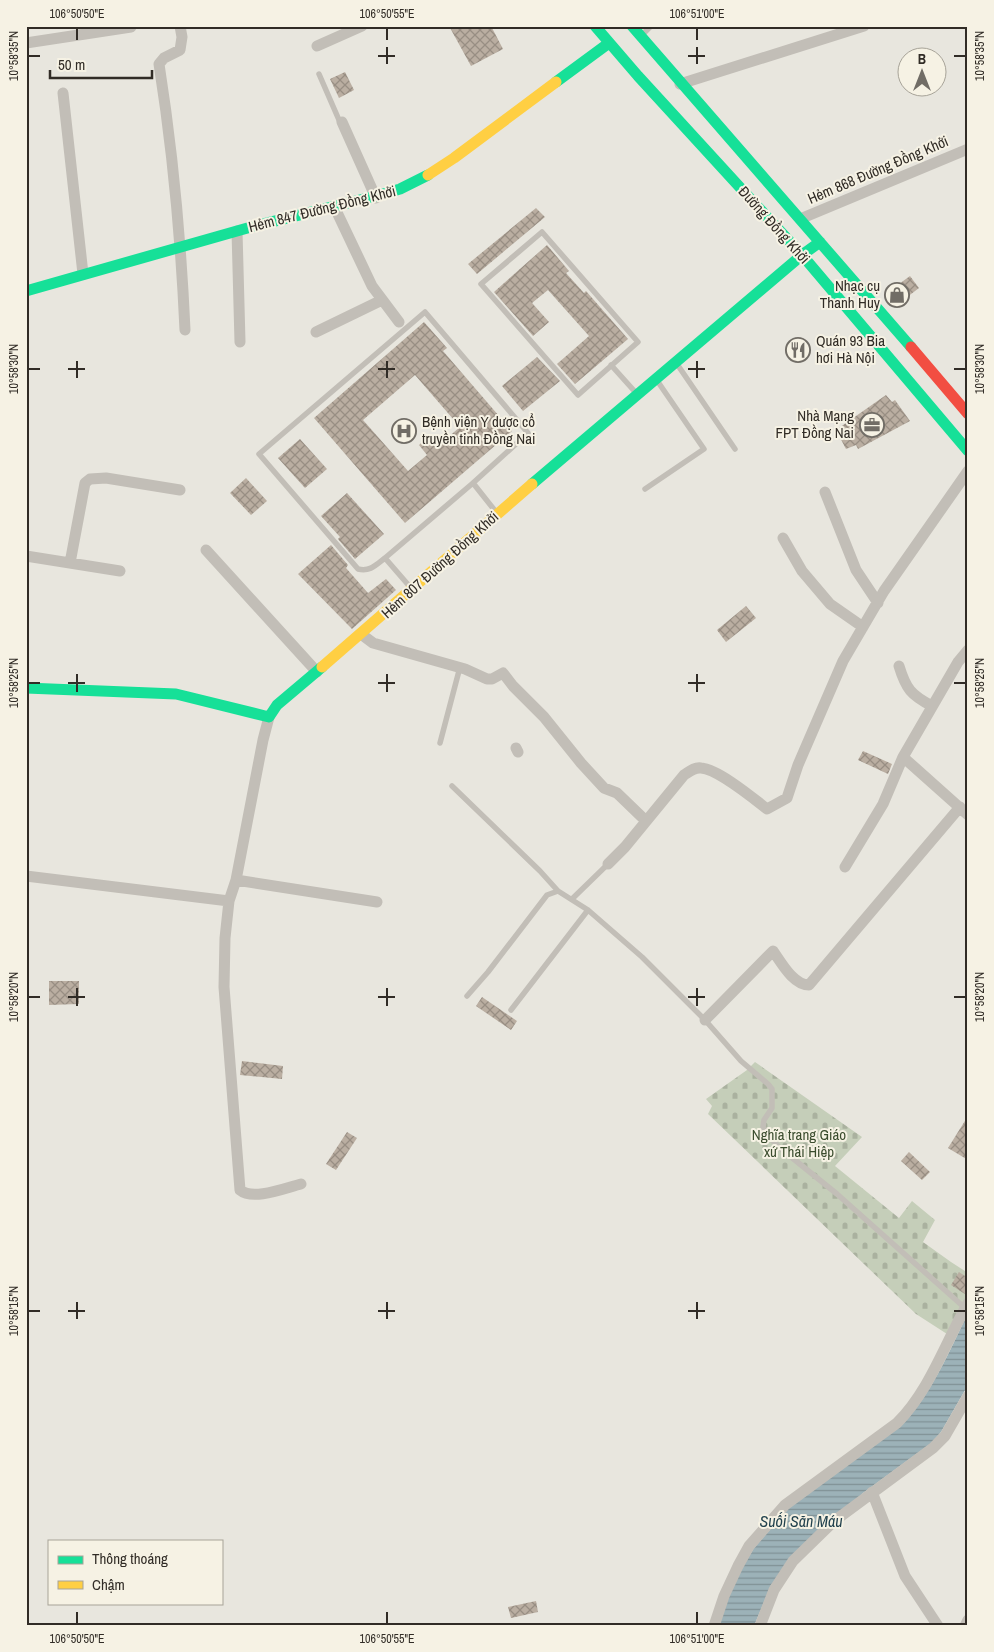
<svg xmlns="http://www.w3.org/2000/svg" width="994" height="1652" viewBox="0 0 994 1652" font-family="'Archivo Narrow',sans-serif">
<defs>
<pattern id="cemetery-stones" width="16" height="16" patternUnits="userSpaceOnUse" patternTransform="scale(1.25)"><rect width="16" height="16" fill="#c5ceb9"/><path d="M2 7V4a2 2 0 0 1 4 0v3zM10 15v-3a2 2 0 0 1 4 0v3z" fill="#aab19f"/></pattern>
<pattern id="water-rules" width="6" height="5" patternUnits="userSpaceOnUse" patternTransform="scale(1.25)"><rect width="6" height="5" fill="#9cb2b8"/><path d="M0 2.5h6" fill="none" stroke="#809195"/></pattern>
<pattern id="building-cross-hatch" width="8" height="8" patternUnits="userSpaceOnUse" patternTransform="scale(1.25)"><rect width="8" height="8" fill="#baaea1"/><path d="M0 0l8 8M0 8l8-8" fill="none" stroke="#988e83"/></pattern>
</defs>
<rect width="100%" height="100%" fill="#e8e6de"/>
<path fill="url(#cemetery-stones)" d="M755 1062 862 1137 835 1166 899 1218 912 1201 935 1220 923 1242 951 1262 968 1273V1293L947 1334 916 1314 708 1114 712 1106 706 1099 747 1070Z"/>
<path fill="url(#water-rules)" d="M968 1313V1385L941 1432 930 1444 863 1493 771 1585 754 1626H719L728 1597 742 1568 754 1548 789 1508 901 1426C931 1395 949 1352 968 1313Z"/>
<path fill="url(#building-cross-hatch)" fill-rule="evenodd" d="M449 26H491L503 49 471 66Z
M345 72 354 90 339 98 330 79Z
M536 208 545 217 477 274 468 264Z
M547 245 569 271 566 273 584 293 586 291 628 339 575 384 557 364 589 336 548 290 532 303 549 322 533 336 494 292Z
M910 276 919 288 898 304 888 292Z
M424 322 447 348 443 351 512 431 405 523 314 418ZM415 375 460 427 440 444 431 434 419 445 427 455 408 471 363 420Z
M537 357 560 381 523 411 502 386Z
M886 395 892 402 895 400 910 421 858 449 856 445 846 449 836 430Z
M300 439 327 469 305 488 278 458Z
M246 478 267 501 251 515 230 493Z
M347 493 384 534 355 559 338 539 340 537 321 516Z
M331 545 348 565 346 568 368 593 386 579 396 590 352 629 298 574Z
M746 606 756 618 726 642 717 630Z
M863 751 892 764 888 774 858 760Z
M49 981H79V1004L49 1005Z
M482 997 517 1021 511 1030 476 1006Z
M242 1061 283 1066 282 1079 240 1075Z
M968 1116V1160L948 1148Z
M347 1132 357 1138 336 1170 326 1164Z
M909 1152 930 1172 922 1180 901 1161Z
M959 1272 968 1278V1296L951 1285Z
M536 1601 538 1612 511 1618 508 1607Z"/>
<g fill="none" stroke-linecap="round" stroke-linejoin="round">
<path stroke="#c2beb7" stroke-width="5.5" d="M642 35 651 26
M319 74 339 120 342 122
M542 232 638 342 578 395 481 284Z
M425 312 528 433 473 483 385 558C376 565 370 572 358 569L259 454Z
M677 364 735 449
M611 365 637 394
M473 483 496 512
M645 489 704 449 656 379
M385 558 411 588
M440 743 460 667
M452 786 540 871 558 891 588 910 642 957 705 1020 741 1061 768 1084 772 1089V1108L764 1120 763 1127 768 1136 780 1148 837 1194 965 1308
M572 899 608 864
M467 996 488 972 547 895 558 891
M511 1010 588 910"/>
<path stroke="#c2beb7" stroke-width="11" d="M180 26 182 37 180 50 164 58 159 64C173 153 181 241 185 330
M26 43 131 27
M317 46 362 26
M680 84 864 26
M63 93 83 274
M342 122 376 198
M334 206 372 286 399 322
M800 219 968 149
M237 231 240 342
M316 332 382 300
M825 492 856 570 878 603
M783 538 802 571 830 604 863 627
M206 550 317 672
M26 556 120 571
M70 563 85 483 90 479 106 478 180 490
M361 634 373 643 465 669 487 679H492L503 673 513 686 544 717 581 763 604 788 617 793 646 821
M899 666C906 689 911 695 932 706
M269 717 263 740 236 880 229 901 225 938 224 987 240 1190C253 1201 285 1188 301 1184
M516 748 518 752
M903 757 968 815
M608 864 625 847 684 775C689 772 694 767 701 768 718 769 753 798 767 809L787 798 798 765 843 661 884 591 968 471
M845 867 883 804 903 757 958 662 968 650
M26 876 229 901
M236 880 377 902
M705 1020 773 951C781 962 793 985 809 985L960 807
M872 1492 905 1576 938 1626
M714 1626 724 1596 738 1566 749 1546 785 1505 897 1423C930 1390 945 1343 968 1303
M760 1626 774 1590 793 1561 833 1522 933 1448 945 1436 968 1396
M965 1626 968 1620"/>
<path stroke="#16e098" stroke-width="11" d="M595 26 638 76 802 255 968 451
M632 26 911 347
M556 82 609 43
M26 291 251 227 380 195 400 189 428 175
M532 484 802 255 820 242
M26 688 176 694 269 717 277 705 322 667"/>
<path stroke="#ffcf43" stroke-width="11" d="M428 175 454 158 556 82
M322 667 532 484"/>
<path stroke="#f24e42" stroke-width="11" d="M911 347 968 414"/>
</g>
<path fill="none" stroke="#312c26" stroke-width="2" d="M77 28V40M387 28V40M697 28V40M387 47V64M697 47V64M28 56H40M378 56H395M688 56H705M954 56H966M77 361V378M387 361V378M697 361V378M28 369H40M68 369H85M378 369H395M688 369H705M954 369H966M77 674V692M387 674V692M697 674V692M28 683H40M68 683H85M378 683H395M688 683H705M954 683H966M77 988V1006M387 988V1006M697 988V1006M28 997H40M68 997H85M378 997H395M688 997H705M954 997H966M77 1302V1319M387 1302V1319M697 1302V1319M28 1311H40M68 1311H85M378 1311H395M688 1311H705M954 1311H966M77 1612V1624M387 1612V1624M697 1612V1624"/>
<defs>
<symbol id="shop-ring" viewBox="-11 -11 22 22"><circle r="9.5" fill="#f6f2e4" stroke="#716d66" stroke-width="1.5"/><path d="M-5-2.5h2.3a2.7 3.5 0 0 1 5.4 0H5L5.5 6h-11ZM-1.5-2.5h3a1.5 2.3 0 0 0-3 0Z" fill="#716d66"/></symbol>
<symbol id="restaurant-ring" viewBox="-11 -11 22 22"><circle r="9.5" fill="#f6f2e4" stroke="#716d66" stroke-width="1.5"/><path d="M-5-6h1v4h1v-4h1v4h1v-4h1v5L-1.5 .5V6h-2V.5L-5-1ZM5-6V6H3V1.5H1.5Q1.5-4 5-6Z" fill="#716d66"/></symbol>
<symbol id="office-ring" viewBox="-11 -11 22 22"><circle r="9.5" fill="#f6f2e4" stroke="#716d66" stroke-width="1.5"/><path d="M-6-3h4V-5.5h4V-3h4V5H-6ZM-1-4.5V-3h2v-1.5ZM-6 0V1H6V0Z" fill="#716d66"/></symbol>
<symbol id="hospital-ring" viewBox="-11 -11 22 22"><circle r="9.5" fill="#f6f2e4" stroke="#716d66" stroke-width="1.5"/><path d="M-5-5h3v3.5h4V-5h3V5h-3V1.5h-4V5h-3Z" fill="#716d66"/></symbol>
</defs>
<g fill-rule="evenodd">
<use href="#shop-ring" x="883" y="281" width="28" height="28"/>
<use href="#restaurant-ring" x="784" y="336" width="28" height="28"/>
<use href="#office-ring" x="858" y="411" width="28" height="28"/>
<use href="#hospital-ring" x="390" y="417" width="28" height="28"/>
</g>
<g text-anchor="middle" stroke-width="4" stroke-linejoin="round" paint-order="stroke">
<g font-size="15" fill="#312c26" stroke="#f6f2e4">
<text transform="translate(878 170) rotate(-23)" y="5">Hẻm 868 Đường Đồng Khởi</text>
<text transform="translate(322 209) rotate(-14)" y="5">Hẻm 847 Đường Đồng Khởi</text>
<text transform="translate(774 225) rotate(48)" y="5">Đường Đồng Khởi</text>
<text transform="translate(440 565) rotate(-42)" y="5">Hẻm 807 Đường Đồng Khởi</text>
</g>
<g font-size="15" fill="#312c26" stroke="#f6f2e4" text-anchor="end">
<text x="880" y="291">Nhạc cụ<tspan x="880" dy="17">Thanh Huy</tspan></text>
<text x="816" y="346" text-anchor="start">Quán 93 Bia<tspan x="816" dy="17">hơi Hà Nội</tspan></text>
<text x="854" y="421">Nhà Mạng<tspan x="854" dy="17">FPT Đồng Nai</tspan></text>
<text x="422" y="427" text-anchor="start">Bệnh viện Y dược cổ<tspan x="422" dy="17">truyền tỉnh Đồng Nai</tspan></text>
</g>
<g font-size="15" fill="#3a4c2d" stroke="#f6f2e4">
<text x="799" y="1140">Nghĩa trang Giáo<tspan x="799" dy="17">xứ Thái Hiệp</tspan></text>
</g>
<g font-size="16" font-style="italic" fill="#21414d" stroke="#f6f2e4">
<text x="801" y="1527">Suối Săn Máu</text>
</g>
</g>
<rect width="994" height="1652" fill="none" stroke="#f6f2e4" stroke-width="55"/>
<rect x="48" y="1540" width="175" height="65" fill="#f6f2e4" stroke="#a7a398"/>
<rect x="58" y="1556" width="25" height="8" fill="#16e098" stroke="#a7a398"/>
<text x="92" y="1564" font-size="15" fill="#312c26">Thông thoáng</text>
<rect x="58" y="1581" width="25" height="8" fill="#ffcf43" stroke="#a7a398"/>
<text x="92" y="1590" font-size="15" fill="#312c26">Chậm</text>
<g transform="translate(922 72)"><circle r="24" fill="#f6f2e4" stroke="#a7a398"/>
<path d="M0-4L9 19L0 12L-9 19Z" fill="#716d66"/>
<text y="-8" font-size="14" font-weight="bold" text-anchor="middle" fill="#312c26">B</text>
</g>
<path d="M50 70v8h102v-8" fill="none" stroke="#312c26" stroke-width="2.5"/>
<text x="58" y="70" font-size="15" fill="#312c26" stroke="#f6f2e4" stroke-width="4" paint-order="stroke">50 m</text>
<rect x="28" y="28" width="938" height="1596" fill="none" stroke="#312c26" stroke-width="2"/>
<g font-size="12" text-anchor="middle" fill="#312c26">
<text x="77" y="18">106°50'50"E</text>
<text x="387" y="18">106°50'55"E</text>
<text x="697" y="18">106°51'00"E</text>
<text transform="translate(14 56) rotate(-90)" y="4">10°58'35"N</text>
<text transform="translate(980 56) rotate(-90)" y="4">10°58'35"N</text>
<text transform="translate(14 369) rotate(-90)" y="4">10°58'30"N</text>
<text transform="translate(980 369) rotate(-90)" y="4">10°58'30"N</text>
<text transform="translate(14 683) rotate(-90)" y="4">10°58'25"N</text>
<text transform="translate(980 683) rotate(-90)" y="4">10°58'25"N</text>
<text transform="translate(14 997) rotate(-90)" y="4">10°58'20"N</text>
<text transform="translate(980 997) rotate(-90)" y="4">10°58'20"N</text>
<text transform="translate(14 1311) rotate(-90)" y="4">10°58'15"N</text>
<text transform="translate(980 1311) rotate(-90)" y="4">10°58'15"N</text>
<text x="77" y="1643">106°50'50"E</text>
<text x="387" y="1643">106°50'55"E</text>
<text x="697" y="1643">106°51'00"E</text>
</g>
</svg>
